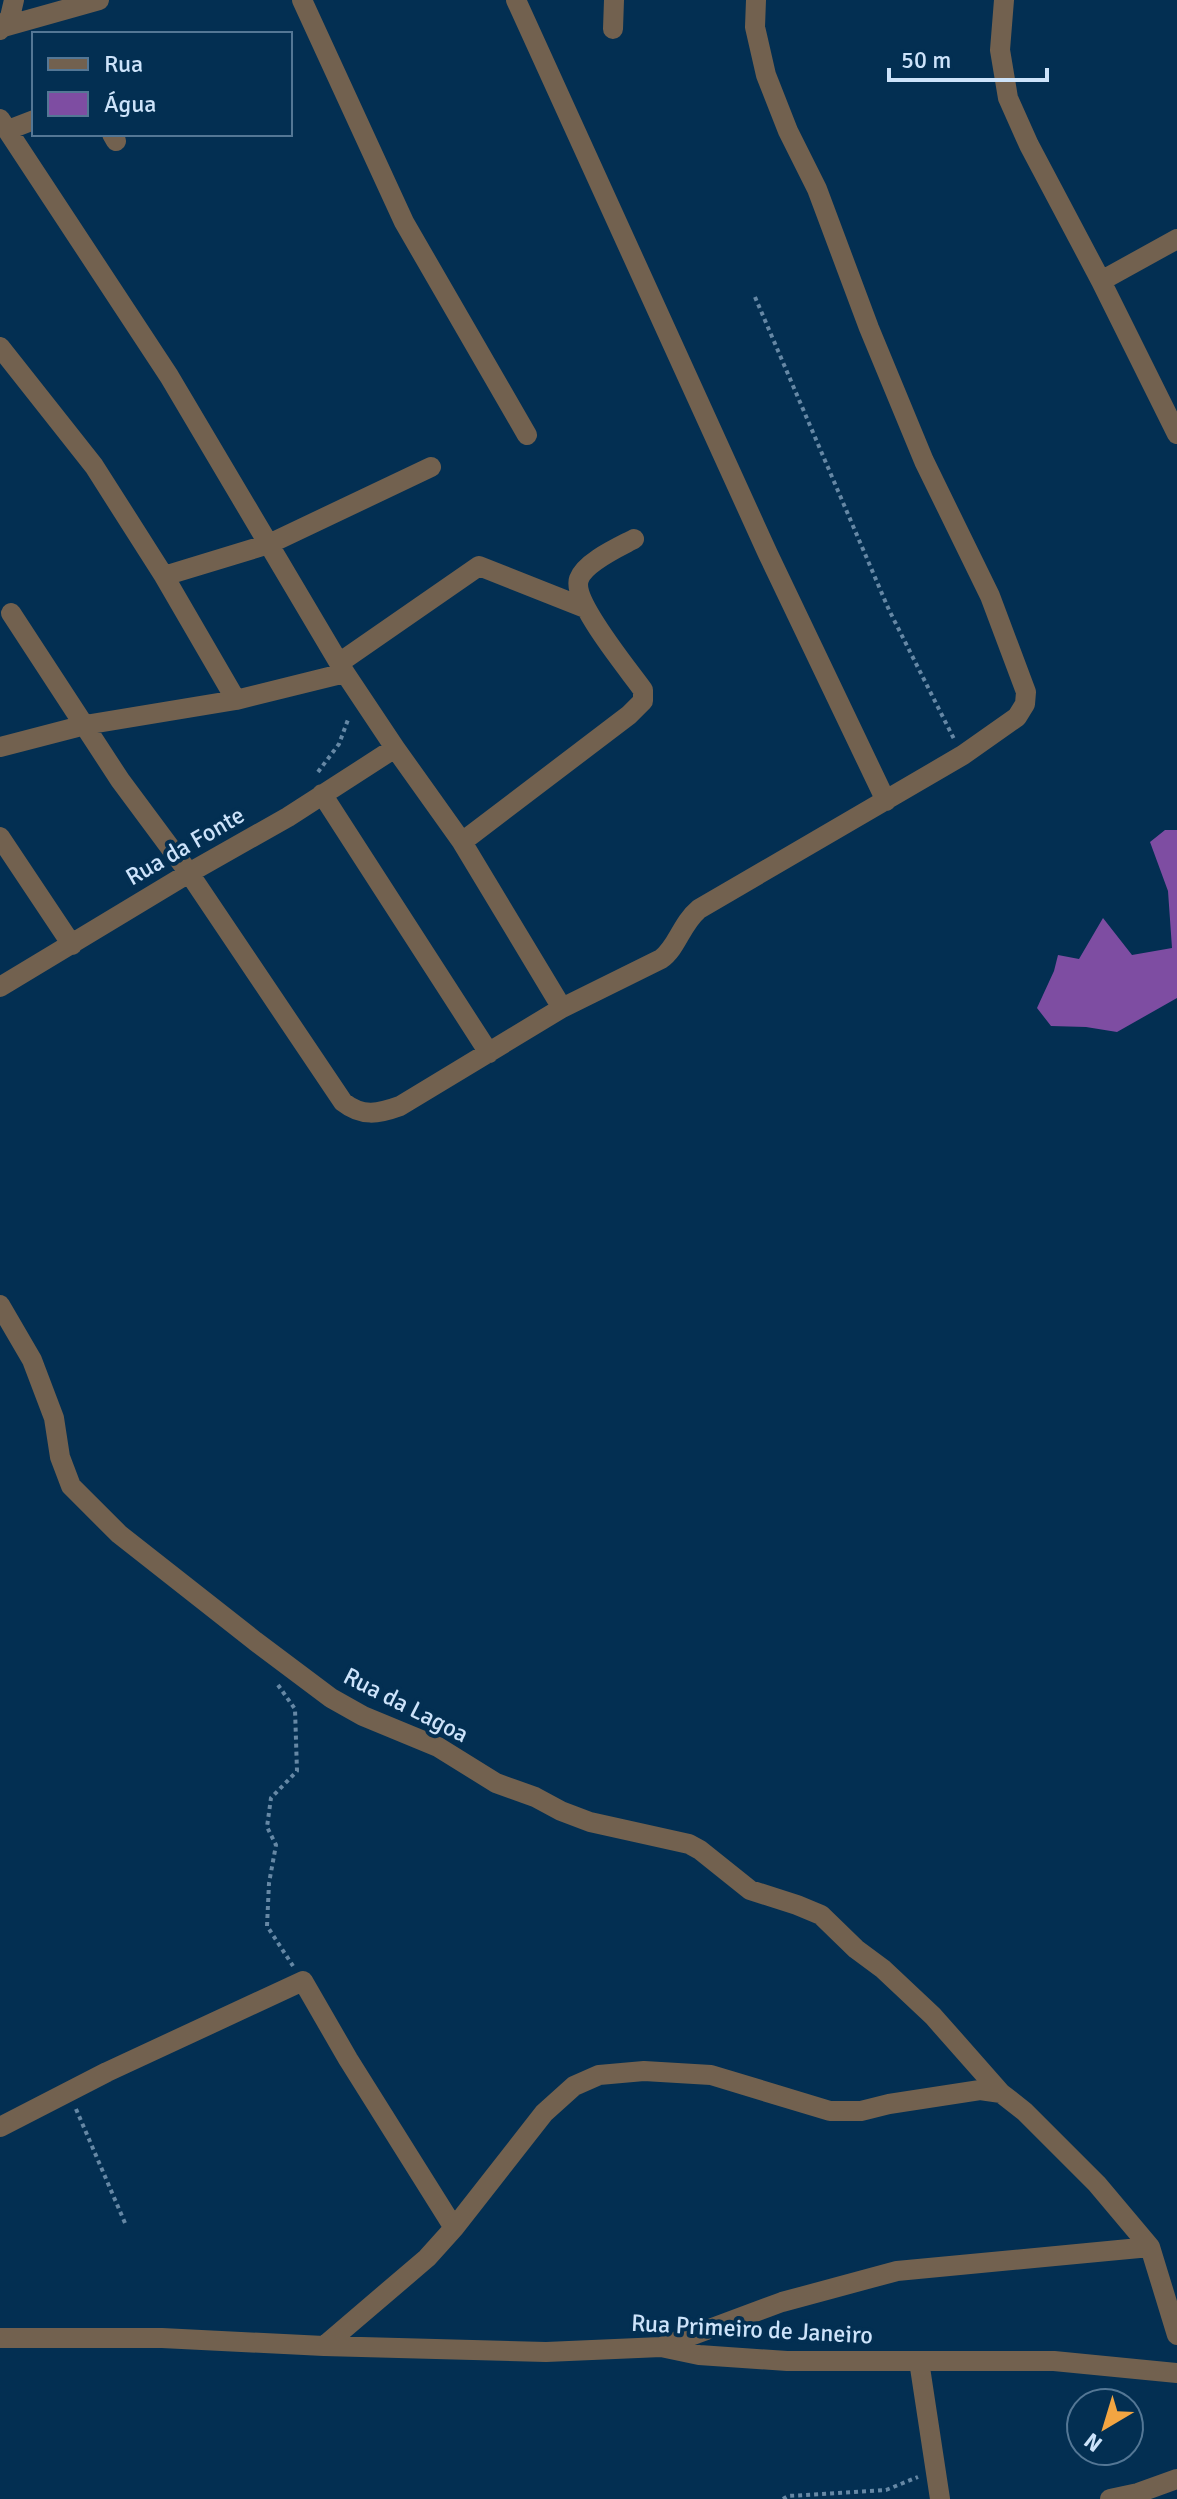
<svg xmlns="http://www.w3.org/2000/svg" width="1177" height="2499" viewBox="0 0 1177 2499" font-family="Signika,sans-serif">
<rect width="100%" height="100%" fill="#032f52"/>
<path fill="#7e4da2" d="M1165 830H1177V998L1117 1032 1086 1027 1051 1026 1037 1008 1054 971 1058 955 1079 959 1103 918 1132 955 1172 948 1168 891 1150 842Z"/>
<g fill="none" stroke-linecap="round" stroke-linejoin="round">
<path stroke="#6688a5" stroke-width="4" stroke-dasharray="4 4" stroke-linecap="butt" d="M755 297 889 610 954 739
M318 772 339 744 349 717
M278 1685 295 1709 297 1771 271 1798 267 1827 276 1845 269 1883 267 1926 293 1966
M76 2109 125 2223
M783 2499 788 2496 886 2490 918 2477"/>
<path stroke="#72614f" stroke-width="20" d="M302 0 404 222 527 435
M516 0 768 554 886 801
M1004 0 1000 50 1008 98 1029 145 1101 281 1177 434
M3 27 99 0
M613 29 614 0
M0 30 10 17 14 0
M0 119 169 376 345 673 395 748 462 842 562 1008
M8 130 34 120
M112 134 116 141
M1101 281 1177 239
M0 347 94 466 164 576
M11 613 120 780 189 873 343 1102C362 1117 378 1114 400 1106L562 1008 661 959C677 948 681 924 699 909L963 755 1017 717 1025 704 1026 692 990 596 924 461 869 328 817 189 788 131 766 75 755 27 756 0
M339 663 479 566 585 608
M236 700 164 576 269 544 431 467
M0 747 85 725 236 700 345 673
M322 794 489 1053
M0 837 72 945
M462 842 629 715 643 701V690C629 670 571 601 579 579 585 562 619 547 634 539
M0 987 189 873 288 817 395 748
M0 1305 32 1360 54 1418 60 1457 71 1486 119 1534 255 1641 331 1698 363 1716 438 1747 496 1783 535 1797 561 1811 590 1822 689 1844 700 1850 750 1890 797 1905 821 1915 856 1949 883 1969 933 2016 1001 2093 1024 2111 1097 2184 1150 2247 1177 2335
M0 2127 107 2072 303 1981 348 2059 454 2228
M0 2338H162L324 2346 546 2352 661 2347 699 2355 787 2361H1054L1177 2373
M324 2346 427 2258 454 2228 544 2113 574 2086 599 2075 644 2071 711 2075 830 2111H861L889 2104 980 2090 1001 2093
M661 2347 782 2302 897 2271 1150 2247
M919 2361 940 2499
M1110 2499 1138 2493 1177 2479"/>
</g>
<g text-anchor="middle" stroke-width="8" stroke-linejoin="round" paint-order="stroke">
<g font-size="24" fill="#cde3fa" stroke="#032f52">
<text transform="translate(185 846) rotate(-30)" y="8">Rua da Fonte</text>
<text transform="translate(406 1705) rotate(27)" y="8">Rua da Lagoa</text>
<text transform="translate(752 2329) rotate(3)" y="8">Rua Primeiro de Janeiro</text>
</g>
</g>
<rect x="32" y="32" width="260" height="104" fill="#032f52" stroke="#547795" stroke-width="2"/>
<rect x="48" y="58" width="40" height="12" fill="#72614f" stroke="#547795" stroke-width="2"/>
<text x="104" y="72" font-size="24" fill="#cde3fa">Rua</text>
<rect x="48" y="92" width="40" height="24" fill="#7e4da2" stroke="#547795" stroke-width="2"/>
<text x="104" y="112" font-size="24" fill="#cde3fa">Água</text>
<g transform="translate(1105 2427) rotate(218)"><circle r="38" fill="#032f52" stroke="#547795" stroke-width="2"/>
<path d="M0-6L14 30L0 20L-14 30Z" fill="#f2a542"/>
<text y="-12" font-size="22" font-weight="bold" text-anchor="middle" fill="#cde3fa">N</text>
</g>
<path d="M889 68v12h158v-12" fill="none" stroke="#cde3fa" stroke-width="4"/>
<text x="901" y="68" font-size="24" fill="#cde3fa" stroke="#032f52" stroke-width="6" paint-order="stroke">50 m</text>
</svg>
